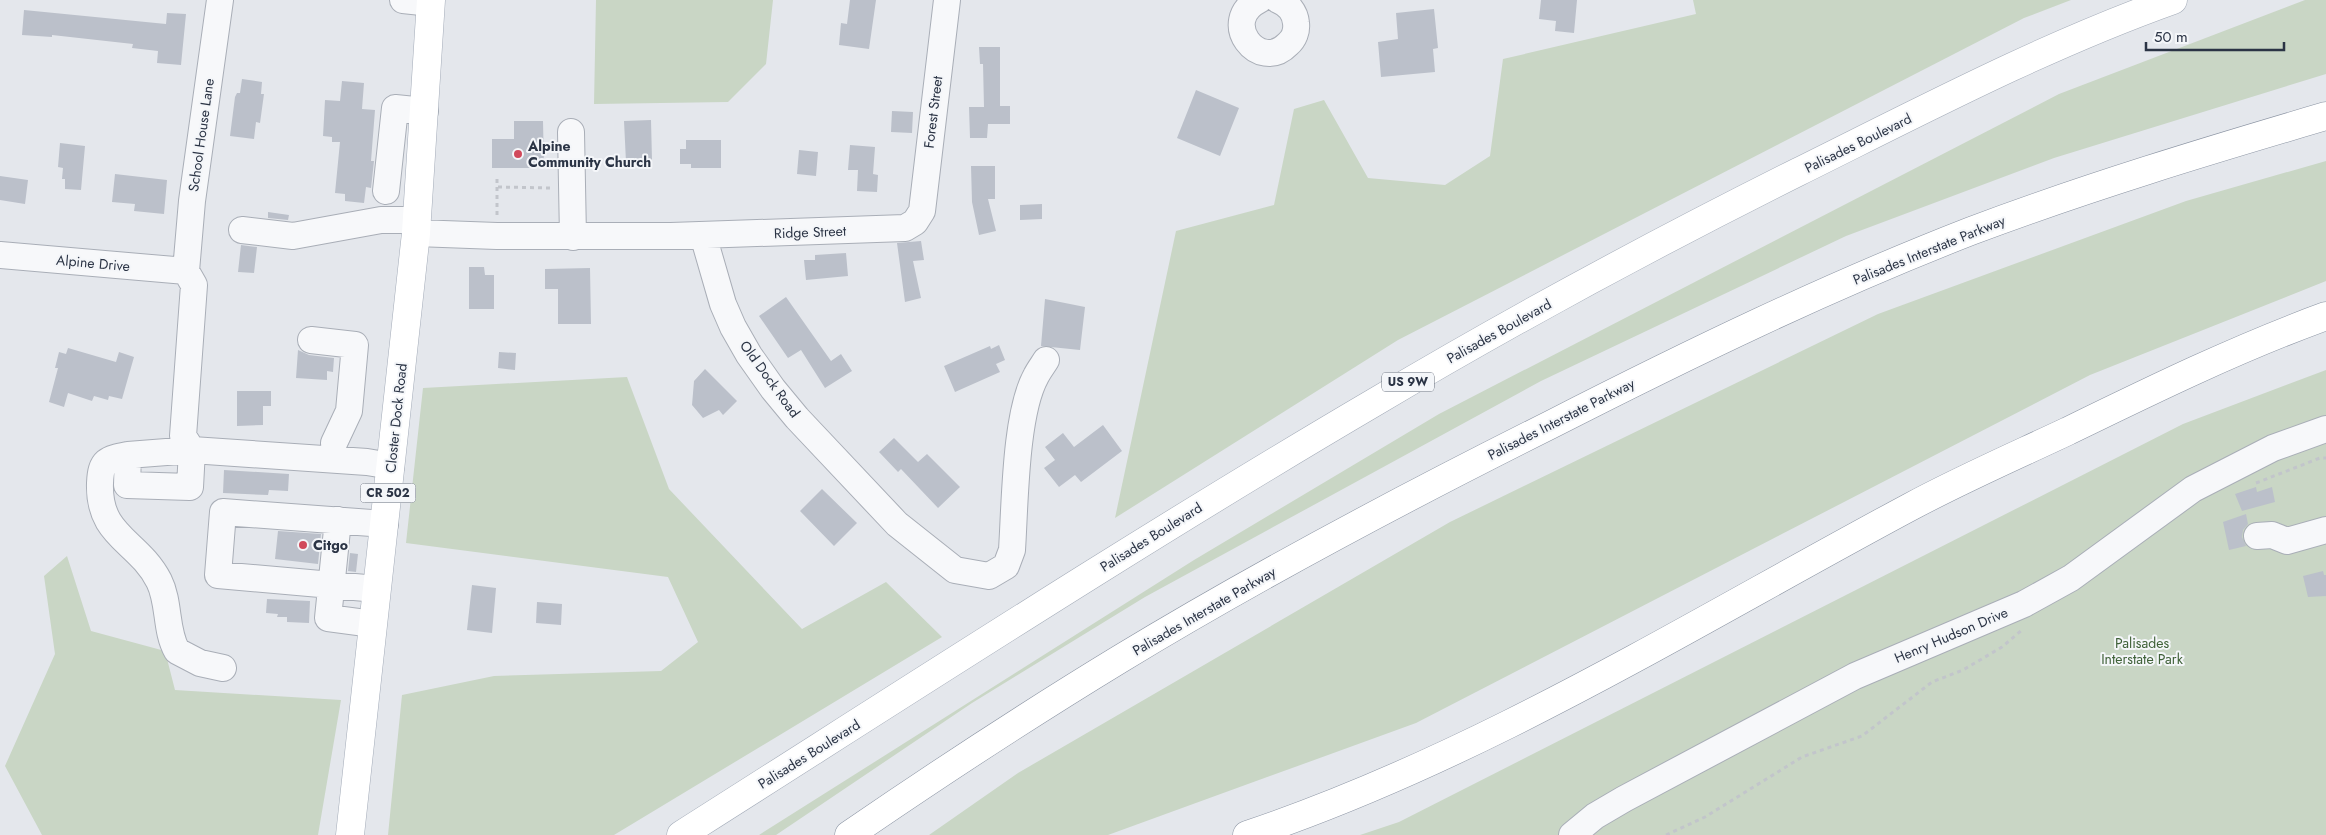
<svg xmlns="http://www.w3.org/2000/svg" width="2326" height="835" viewBox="0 0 2326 835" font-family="Jost,sans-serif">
<rect width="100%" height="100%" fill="#e4e7ec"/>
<path fill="#c9d6c5" d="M596 0H773L766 64 728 102 594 104Z
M1693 0H2071L2024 18 1398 340 1115 518 1176 231 1274 205 1294 109 1324 100 1368 178 1445 185 1490 156 1503 59 1696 14Z
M2305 0H2326V74L2054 158 1846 236 1541 381 1145 597 972 703 776 835H759L1194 560 1439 414 2059 94Z
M2326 161V281L2090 375 1416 723 1108 835H929L1018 773 1450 522 1878 314 2186 201Z
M2326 370V835H1360L1399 822 2183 424Z
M627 377 669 489 802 629 886 582 942 637 614 835H388L402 695 494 676 661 671 698 642 668 577 406 543 423 388Z
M67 556 91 631 165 651 175 690 341 700 318 835H42L5 766 55 654 44 576Z"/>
<path fill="#bbc0ca" d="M850 0H876L869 49 839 45 841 23 847 24Z
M1541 0H1577L1574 33 1555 31 1556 21 1539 19Z
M1434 9 1438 48 1433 49 1435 72 1381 77 1378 42 1398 39 1396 13Z
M24 10 166 24 167 13 186 14 181 65 157 63 158 51 132 48 133 44 52 35V37L22 35Z
M979 47H1000V106H1010V124H988L987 138H970L969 107H984L983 64H980Z
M242 79 262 82 261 94H264L260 123 256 122 254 139 230 136 235 97 237 93H240Z
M342 81 364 83 362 109 375 110 371 161H374L371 188 366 187 364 203 345 201V194L335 193 340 142H332V137L323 136 325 100 340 101Z
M1196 90 1239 108 1220 156 1177 138Z
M892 111 913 112 912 133 891 132Z
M651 120 652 160 626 162 624 121Z
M514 121H543L544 168H492V139H514Z
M686 140H721V168H691V164H680V149H686Z
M60 143 85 146 81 190 65 189V179H62L63 168 58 167Z
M850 145 875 147 873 174 878 175 877 192 857 191 858 170H848Z
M799 150 818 152 816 176 797 174Z
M971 166H995V199H988L996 231 979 235 972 202Z
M115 174 167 180 164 214 134 211 135 204 112 202Z
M0 176 28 180 25 204 0 200Z
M1042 204V219L1020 220V205Z
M268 212 289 215 288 220 268 218Z
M921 241 924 260 913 261 921 298 905 302 897 243Z
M241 245 257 247 254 273 238 272Z
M846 253 848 276 806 280 804 260H815V255Z
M469 267H484L485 275H494V309H469Z
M590 268 591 324H558V289H545V269Z
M786 297 831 361 841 354 852 371 825 388 801 350 788 358 759 316Z
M1045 299 1085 307 1080 350 1041 346Z
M999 345 1005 360 996 364 1000 372 955 392 944 366 990 346 991 349Z
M68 348 116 362 119 352 134 357 122 399 109 396 108 400 94 396 92 401 68 393 64 407 49 402 58 368H55L59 352 66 354Z
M298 350 309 355 334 358 333 372 327 371V380L296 378Z
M499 352 516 353 515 370 498 368Z
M705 369 737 401 723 415 719 410 703 418 692 405 694 381Z
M237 391H271V406H263V425L237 426Z
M1103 425 1122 451 1081 482 1075 475 1059 487 1044 468 1055 460 1045 447 1063 433 1074 447Z
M894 438 918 462 927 454 960 487 938 508 901 469 898 472 879 452Z
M224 470 289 474 288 491 269 490 268 495 223 493Z
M2256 487 2257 492 2272 487 2275 502 2242 511 2235 494Z
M822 489 857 523 834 546 800 511Z
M2246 514 2248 524 2243 530 2242 537 2246 546 2229 550 2223 522Z
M278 531 321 534 318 564 275 559Z
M350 553 358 554 356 572 348 571Z
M2323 571 2324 575H2326V596L2308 597 2303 576Z
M472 585 496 588 492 633 467 630Z
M267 599 310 601 309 623 287 622V617H277L278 614 266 613Z
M537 602 562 604 561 625 536 623Z"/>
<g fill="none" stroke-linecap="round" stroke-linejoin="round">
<defs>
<path id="minor" d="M403 0 431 3
M1259 0C1218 21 1259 74 1288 44 1294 39 1297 31 1296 23 1295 12 1288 4 1278 0
M571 132 573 237
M386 191 395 108 425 111
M242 230 293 236 381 220H417
M416 233 497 236H671L905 228 915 222 922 211 947 0
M703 235 723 304 733 327 749 355 773 389 797 418 897 524 955 570 989 576 1006 566 1012 550C1015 505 1015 414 1036 376 1039 370 1043 365 1046 360
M0 255 186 271
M186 271 194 285 183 436 192 450 190 487 127 485 128 455 192 450 367 462 391 466
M186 271 192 201 220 0
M311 340 355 345 349 411 334 443
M128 455C107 459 101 460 100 483 98 537 138 540 159 581 170 603 165 630 177 651L200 663 223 668
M338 520 328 618 373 624
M2257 536 2272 535 2287 541 2326 530
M377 589 218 575 223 512 385 524
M1572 835 1595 816 1624 799 1855 676 2024 604 2071 578 2193 489 2273 448 2326 429"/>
<path id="major" d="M350 835 416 233 431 0
M681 835C911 689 1140 540 1375 402 1513 320 1654 244 1798 172 1921 111 2044 46 2173 0"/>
<path id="highway" d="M849 835C938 774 1028 715 1120 659 1260 574 1404 498 1550 425 1687 355 1827 287 1971 231 2088 187 2207 151 2326 116
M1247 835C1482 756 1693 623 1910 507 1962 479 2015 456 2068 431 2152 390 2238 348 2326 316"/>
</defs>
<use href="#minor" stroke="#a9aeb7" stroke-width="28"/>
<use href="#major" stroke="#a3abb8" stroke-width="29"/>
<use href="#highway" stroke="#8b94a3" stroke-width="29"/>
<path stroke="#c2c5cb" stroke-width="3" stroke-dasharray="4 4" stroke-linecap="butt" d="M498 187 552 188
M497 215V176
M2256 483 2320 458H2326
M1666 835 1705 817 1802 757 1862 736 1932 682 1963 670 2002 647 2022 630"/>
<use href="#minor" stroke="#f7f8fa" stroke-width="26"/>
<use href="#major" stroke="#fff" stroke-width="28"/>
<use href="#highway" stroke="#fff" stroke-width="28"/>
</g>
<g fill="#d1495b" stroke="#f4f6f9" stroke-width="2">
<circle cx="518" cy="154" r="5"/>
<circle cx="303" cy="545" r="5"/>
</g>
<g text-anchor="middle" stroke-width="4" stroke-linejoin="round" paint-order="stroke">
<g fill="#f4f6f9" stroke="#676e7b" stroke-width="1">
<rect x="1382" y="372.5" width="52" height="19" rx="4"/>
<rect x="360.5" y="483.5" width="55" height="19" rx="4"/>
</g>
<g font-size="12" font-weight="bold" fill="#2b3445">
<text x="1408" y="386">US 9W</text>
<text x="388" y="497">CR 502</text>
</g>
<g font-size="14" fill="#2b3445" stroke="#f4f6f9">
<text transform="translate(933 112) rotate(-83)" y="5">Forest Street</text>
<text transform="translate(201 135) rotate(-82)" y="5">School House Lane</text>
<text transform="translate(1858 143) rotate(-26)" y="5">Palisades Boulevard</text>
<text transform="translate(810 232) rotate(-2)" y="5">Ridge Street</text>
<text transform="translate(1929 250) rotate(-22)" y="5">Palisades Interstate Parkway</text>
<text transform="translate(93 263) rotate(5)" y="5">Alpine Drive</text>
<text transform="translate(1499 331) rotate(-29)" y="5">Palisades Boulevard</text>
<text transform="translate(770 379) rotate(54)" y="5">Old Dock Road</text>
<text transform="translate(396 418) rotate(-84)" y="5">Closter Dock Road</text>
<text transform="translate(1561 419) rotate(-27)" y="5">Palisades Interstate Parkway</text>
<text transform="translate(1151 537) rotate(-32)" y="5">Palisades Boulevard</text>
<text transform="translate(1204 611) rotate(-30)" y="5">Palisades Interstate Parkway</text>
<text transform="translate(1951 635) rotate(-23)" y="5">Henry Hudson Drive</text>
<text transform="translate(809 754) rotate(-32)" y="5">Palisades Boulevard</text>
</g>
<g font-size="14" font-weight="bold" fill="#2b3445" stroke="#f4f6f9" text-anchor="start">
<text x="528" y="151">Alpine<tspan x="528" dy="16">Community Church</tspan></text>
<text x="313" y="550">Citgo</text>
</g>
<g font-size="14" fill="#3f6138" stroke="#f4f6f9">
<text x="2142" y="648">Palisades<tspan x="2142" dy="16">Interstate Park</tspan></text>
</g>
</g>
<path d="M2146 42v8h138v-8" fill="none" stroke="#2b3445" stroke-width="2.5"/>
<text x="2154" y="42" font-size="15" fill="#2b3445" stroke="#f4f6f9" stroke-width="4" paint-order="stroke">50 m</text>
</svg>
